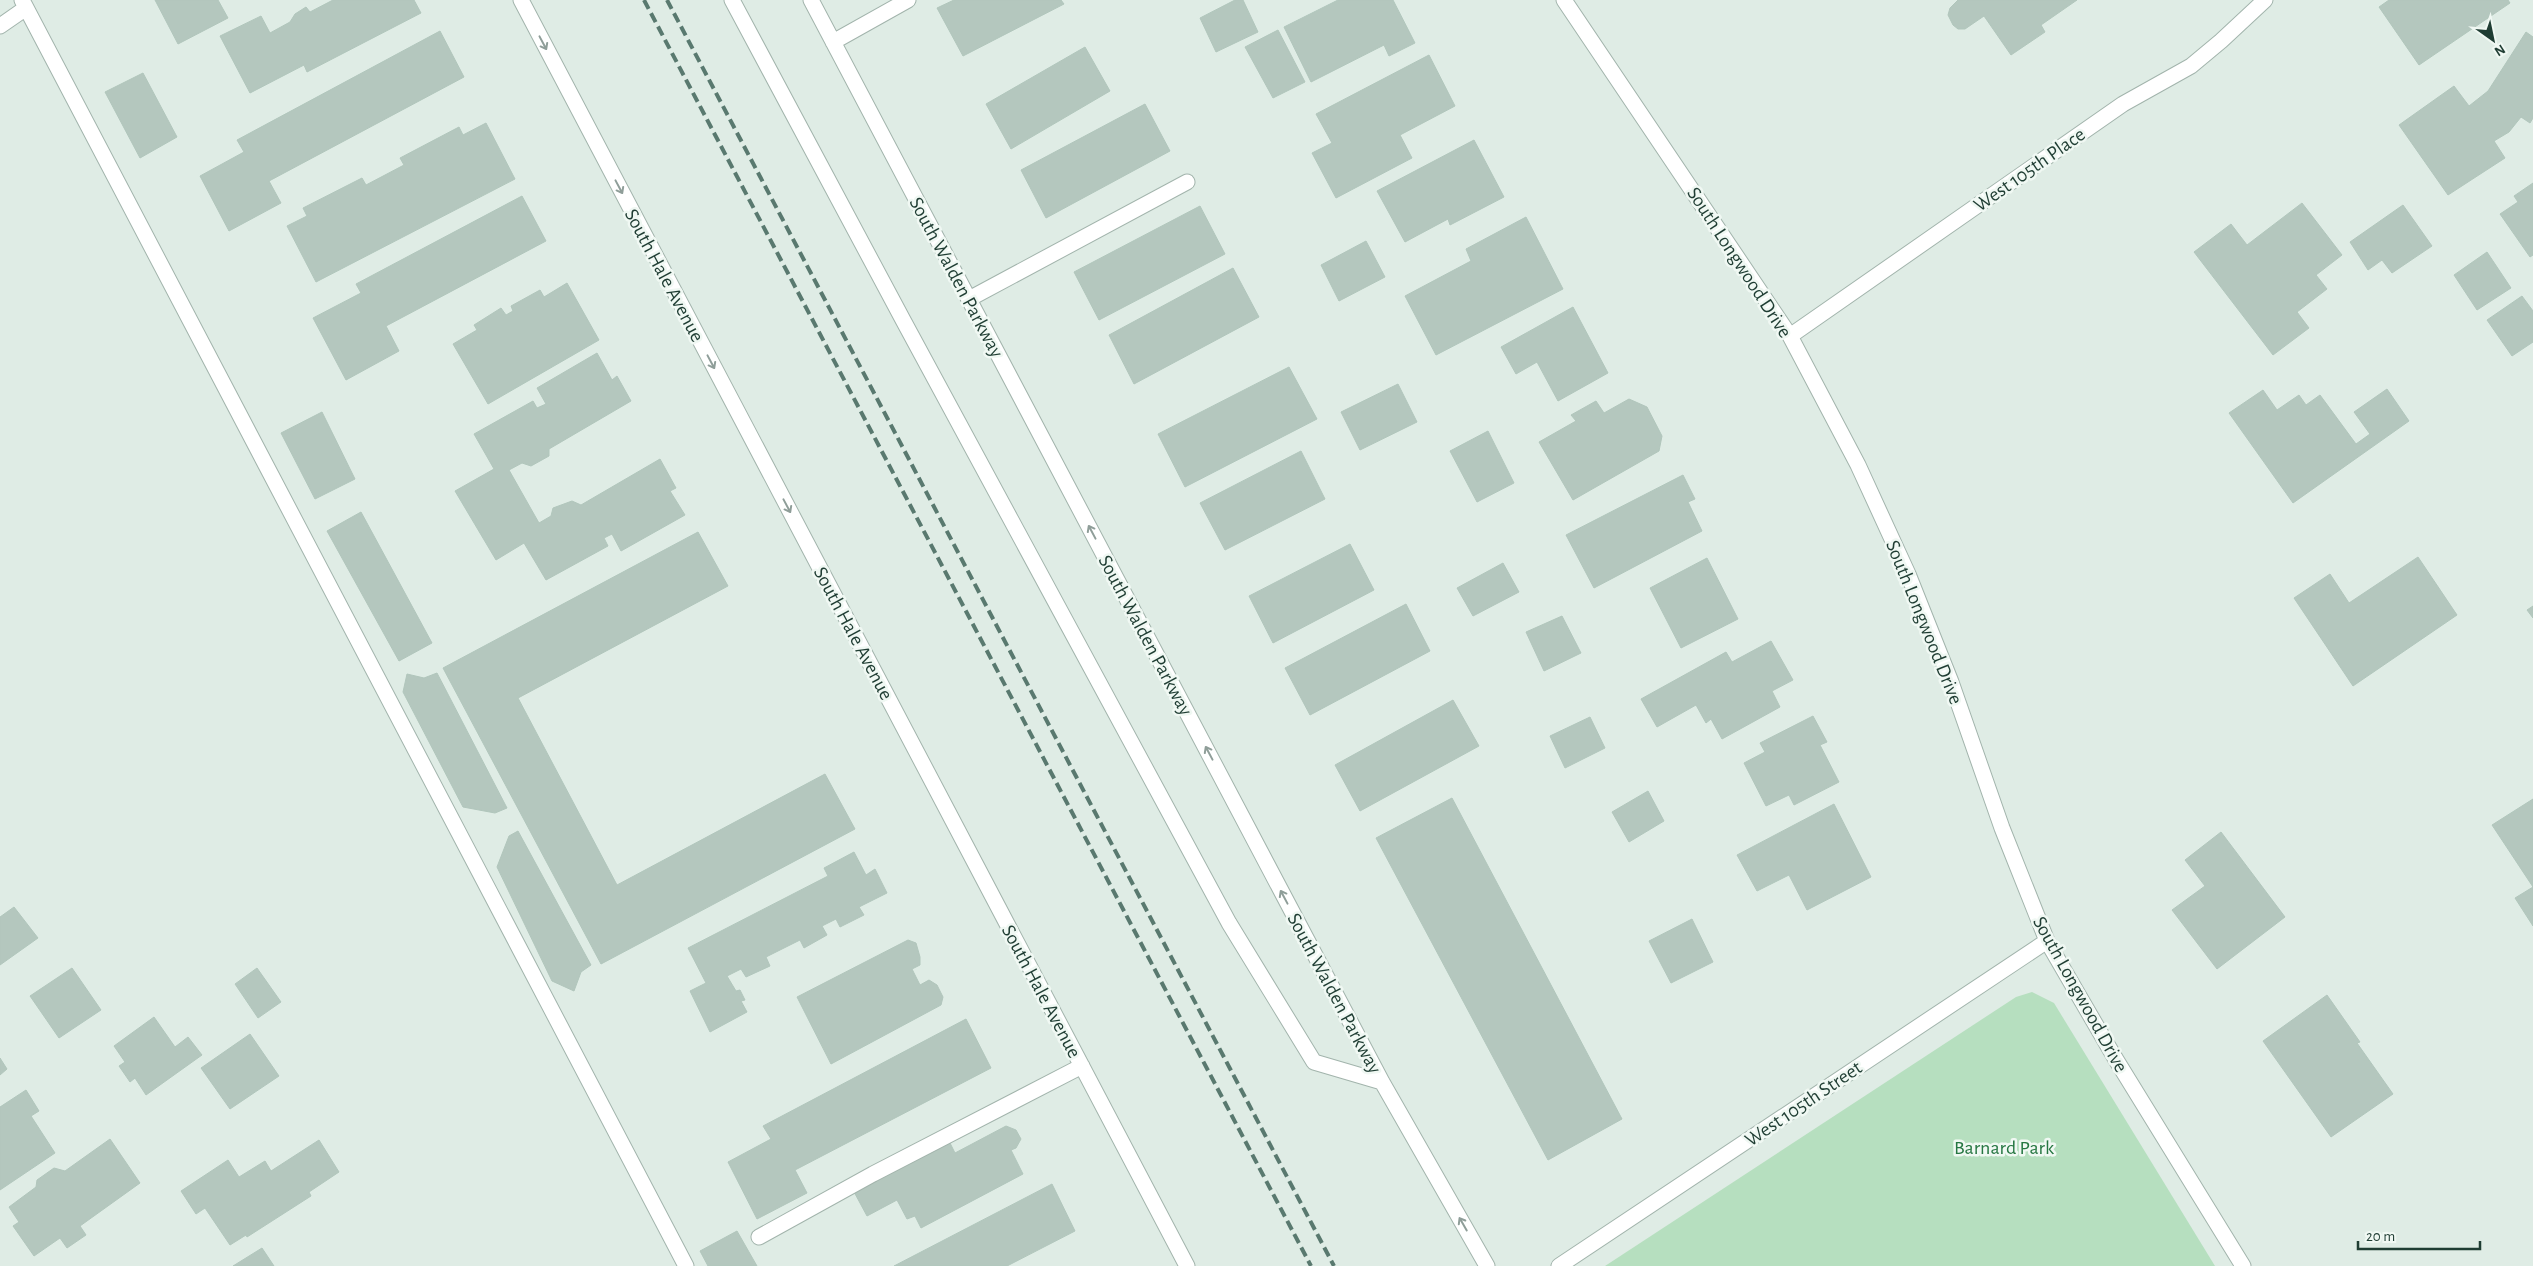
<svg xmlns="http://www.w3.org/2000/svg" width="2533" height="1266" viewBox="0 0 2533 1266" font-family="'Alegreya Sans',sans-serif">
<rect width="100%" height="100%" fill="#dfece5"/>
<path fill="#b6dfbf" d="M2032 992 2054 1003 2215 1266H1605L2016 997Z"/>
<path fill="#b4c7be" stroke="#b1c6bc" d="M155 0H218L228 18 178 44Z
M333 0H414L421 13 307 72 304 65 250 93 220 36 261 16 270 33 290 22 295 14 306 7 310 12Z
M954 0H1061L1064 4 963 56 937 8Z
M1235 0H1243L1258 32 1216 52 1200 18Z
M1338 0H1393L1415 43 1389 56 1384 45 1311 82 1284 27Z
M1958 0H2077L2041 25 2045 32 2011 55 1984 16 1965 29H1958L1953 25 1948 15 1950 8Z
M2389 0H2508L2510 3 2419 65 2379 7Z
M1278 30 1305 82 1273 98 1245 47Z
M440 31 464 77 269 181 281 203 229 231 200 176 244 152 237 140Z
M2526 32 2533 37V118L2530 123 2521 117 2509 132 2494 141 2505 158 2448 195 2399 125 2454 86 2469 106 2488 91Z
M1085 47 1110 91 1011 149 986 104Z
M1429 55 1455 106 1400 135 1412 158 1336 198 1312 153 1332 143 1316 114Z
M143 73 177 137 140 158 105 92Z
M1145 104 1170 151 1046 218 1021 170Z
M486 123 515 179 316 282 287 226 307 216 303 208 362 178 366 185 404 165 400 158 459 127 463 135Z
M1474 140 1504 197 1450 225 1448 219 1405 242 1377 191Z
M2533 183V255L2530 257 2500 214 2518 202 2514 196Z
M522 196 546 241 386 326 399 351 346 380 313 318 361 293 356 284Z
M2302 203 2342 255 2316 275 2327 289 2297 312 2309 328 2273 355 2194 252 2231 224 2247 245Z
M2403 205 2432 246 2392 273 2382 260 2368 270 2350 242Z
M1200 206 1225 254 1099 320 1074 272Z
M1526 217 1563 289 1436 355 1405 296 1471 261 1466 249Z
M1366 241 1385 277 1339 301 1321 265Z
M2487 252 2511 288 2477 310 2454 275Z
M1233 268 1259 317 1134 384 1109 335Z
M567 283 599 340 488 404 453 344 477 330 474 325 501 308 506 315 513 311 511 306 540 290 544 297Z
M2522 296 2533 311V342L2512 356 2487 320Z
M1573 307 1608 373 1558 401 1537 362 1516 374 1501 347Z
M597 353 612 380 617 376 631 401 549 449V456L531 466 522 463 509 470 539 523 551 516 553 508 572 501 581 505 660 459 676 488 670 491 685 515 621 551 612 534 604 538 608 546 546 580 524 543 496 560 455 491 494 469 474 434 533 401 537 408 546 404 537 388Z
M1289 367 1317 419 1185 487 1158 434Z
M1398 384 1417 422 1360 450 1341 412Z
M2387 389 2409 421 2293 503 2229 413 2263 390 2277 410 2299 395 2306 405 2320 395 2356 444 2370 434 2354 412Z
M1629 399 1647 407 1662 436 1659 451 1573 500 1539 442 1576 421 1571 415 1596 401 1604 413Z
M322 412 355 479 315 499 281 433Z
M1488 431 1514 483 1477 502 1450 451Z
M1301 451 1325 499 1225 550 1200 503Z
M1683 475 1695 499 1688 502 1702 531 1594 588 1566 535Z
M361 512 432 643 399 661 327 531Z
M698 532 728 586 518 698 617 885 825 774 855 829 601 964 443 668Z
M1350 544 1374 590 1273 643 1249 596Z
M2418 557 2457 615 2353 686 2294 598 2330 574 2349 603Z
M1707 558 1738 619 1681 648 1650 588Z
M1503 563 1519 592 1473 616 1457 588Z
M1406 604 1430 651 1310 715 1285 668Z
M2533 606V618L2527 610Z
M1562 616 1581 653 1544 671 1526 632Z
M1771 641 1793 680 1772 691 1780 707 1722 739 1711 719 1706 723 1696 705 1657 727 1641 699 1726 652 1732 662Z
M437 673 507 808 495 813 463 807 403 692 407 674 424 678Z
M1453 700 1479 746 1360 811 1335 765Z
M1813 716 1827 742 1820 745 1839 782 1794 805 1789 795 1766 806 1744 763 1765 752 1760 743Z
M1590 717 1605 748 1565 768 1550 736Z
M1648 791 1664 821 1629 842 1612 812Z
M1452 798 1622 1119 1548 1160 1376 838Z
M2533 799V926L2515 898 2533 887 2492 825Z
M1834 804 1871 877 1807 910 1789 875 1757 891 1737 855Z
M518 831 591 965 581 972 574 991 552 981 497 867 509 836Z
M2221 832 2285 917 2217 969 2172 910 2205 886 2185 860Z
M854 852 866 875 875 869 887 893 859 907 864 915 840 927 836 919 822 926 827 935 804 948 800 940 766 957 770 966 746 977 741 969 727 976 736 991 740 990 745 1000 741 1001 747 1012 710 1032 690 991 706 983 688 948 828 876 824 868Z
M14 907 38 938 0 965V917Z
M1692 919 1713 962 1671 983 1649 941Z
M908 940 916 943 920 957V965L912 969 920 985 929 980 937 985 943 997 941 1005 831 1064 797 997Z
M72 968 101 1010 59 1038 30 996Z
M257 968 281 1002 258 1018 235 984Z
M2327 995 2360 1042 2357 1043 2393 1094 2331 1137 2263 1041Z
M154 1017 175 1047 188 1037 202 1055 146 1095 135 1078 130 1082 119 1066 125 1062 114 1046Z
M966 1019 991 1068 795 1170 807 1193 757 1219 728 1162 771 1139 763 1126Z
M250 1034 279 1076 230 1109 201 1068Z
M0 1058 7 1069 0 1075Z
M26 1090 39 1111 31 1116 55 1153 0 1190V1107Z
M1006 1126 1016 1130 1021 1139 1016 1148 1011 1150 1023 1174 921 1228 915 1216 907 1219 897 1200 867 1216 853 1190 948 1139 955 1153Z
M110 1139 140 1183 80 1226 86 1235 67 1248 60 1238 34 1256 13 1226 19 1222 9 1207 36 1187 37 1180 54 1168 65 1171Z
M319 1140 339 1172 309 1192 311 1196 247 1237 246 1235 230 1245 205 1208 196 1214 181 1191 228 1160 239 1177 265 1161 271 1171Z
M1052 1184 1075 1231 1007 1266H894Z
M737 1231 757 1266H708L700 1251Z
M262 1248 274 1266H233Z"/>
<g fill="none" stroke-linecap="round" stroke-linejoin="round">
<defs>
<path id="minor" d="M22 0 686 1266
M521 0 1187 1266
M732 0 903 320 1229 923 1314 1062 1382 1082
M811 0 1382 1082 1487 1266
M1564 0 1790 336 1858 465 1908 574 1951 682 2002 828 2047 941 2115 1058 2243 1266
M0 26 26 8
M833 42 908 0
M969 299 1187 182
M1790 336 2123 104 2191 66 2221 41 2265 0
M759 1237 873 1174 1082 1066
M1559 1266 2047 941"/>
</defs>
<use href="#minor" stroke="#a2b4ac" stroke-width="17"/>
<use href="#minor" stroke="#fff" stroke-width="15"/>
<path stroke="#59796f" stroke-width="4" stroke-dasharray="10 5" stroke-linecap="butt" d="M644 0 1311 1266
M667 0 1334 1266"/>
</g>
<defs><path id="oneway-shaft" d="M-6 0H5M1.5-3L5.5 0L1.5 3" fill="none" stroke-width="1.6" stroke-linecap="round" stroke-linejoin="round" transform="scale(1.25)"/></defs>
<g stroke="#8f9e99">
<use href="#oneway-shaft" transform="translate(543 43) rotate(62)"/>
<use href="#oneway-shaft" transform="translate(619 187) rotate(62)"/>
<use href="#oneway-shaft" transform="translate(711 362) rotate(62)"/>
<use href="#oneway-shaft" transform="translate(787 506) rotate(62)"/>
<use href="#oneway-shaft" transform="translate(1092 532) rotate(-118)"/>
<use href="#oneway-shaft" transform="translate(1209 753) rotate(-118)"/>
<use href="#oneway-shaft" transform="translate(1284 897) rotate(-118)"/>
<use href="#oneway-shaft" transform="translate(1463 1224) rotate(-120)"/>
</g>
<g text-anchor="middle" stroke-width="5" stroke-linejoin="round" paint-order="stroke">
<g font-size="20" fill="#1f3d33" stroke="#f0f8f3">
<text transform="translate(2029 169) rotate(-35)" y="7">West 105th Place</text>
<text transform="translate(1740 262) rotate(57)" y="7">South Longwood Drive</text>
<text transform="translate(665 275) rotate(62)" y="7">South Hale Avenue</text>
<text transform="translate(957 277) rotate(62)" y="7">South Walden Parkway</text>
<text transform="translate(1925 622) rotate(68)" y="7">South Longwood Drive</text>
<text transform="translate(854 633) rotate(62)" y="7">South Hale Avenue</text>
<text transform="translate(1146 635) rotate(62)" y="7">South Walden Parkway</text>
<text transform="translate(1042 991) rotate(62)" y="7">South Hale Avenue</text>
<text transform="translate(1335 993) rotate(62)" y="7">South Walden Parkway</text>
<text transform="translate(2081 994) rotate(61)" y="7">South Longwood Drive</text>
<text transform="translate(1803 1103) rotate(-34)" y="7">West 105th Street</text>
</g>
<g font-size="20" fill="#267742" stroke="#f0f8f3">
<text x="2004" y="1154">Barnard Park</text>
</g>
</g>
<g transform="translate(2493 40) rotate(147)" stroke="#f0f8f3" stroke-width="4" paint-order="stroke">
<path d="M0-4L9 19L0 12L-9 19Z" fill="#1f3d33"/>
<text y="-8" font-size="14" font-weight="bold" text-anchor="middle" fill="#1f3d33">N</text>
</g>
<path d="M2358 1241v8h122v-8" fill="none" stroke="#1f3d33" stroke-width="2.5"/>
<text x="2366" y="1241" font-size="15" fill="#1f3d33" stroke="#f0f8f3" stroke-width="4" paint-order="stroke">20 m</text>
</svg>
